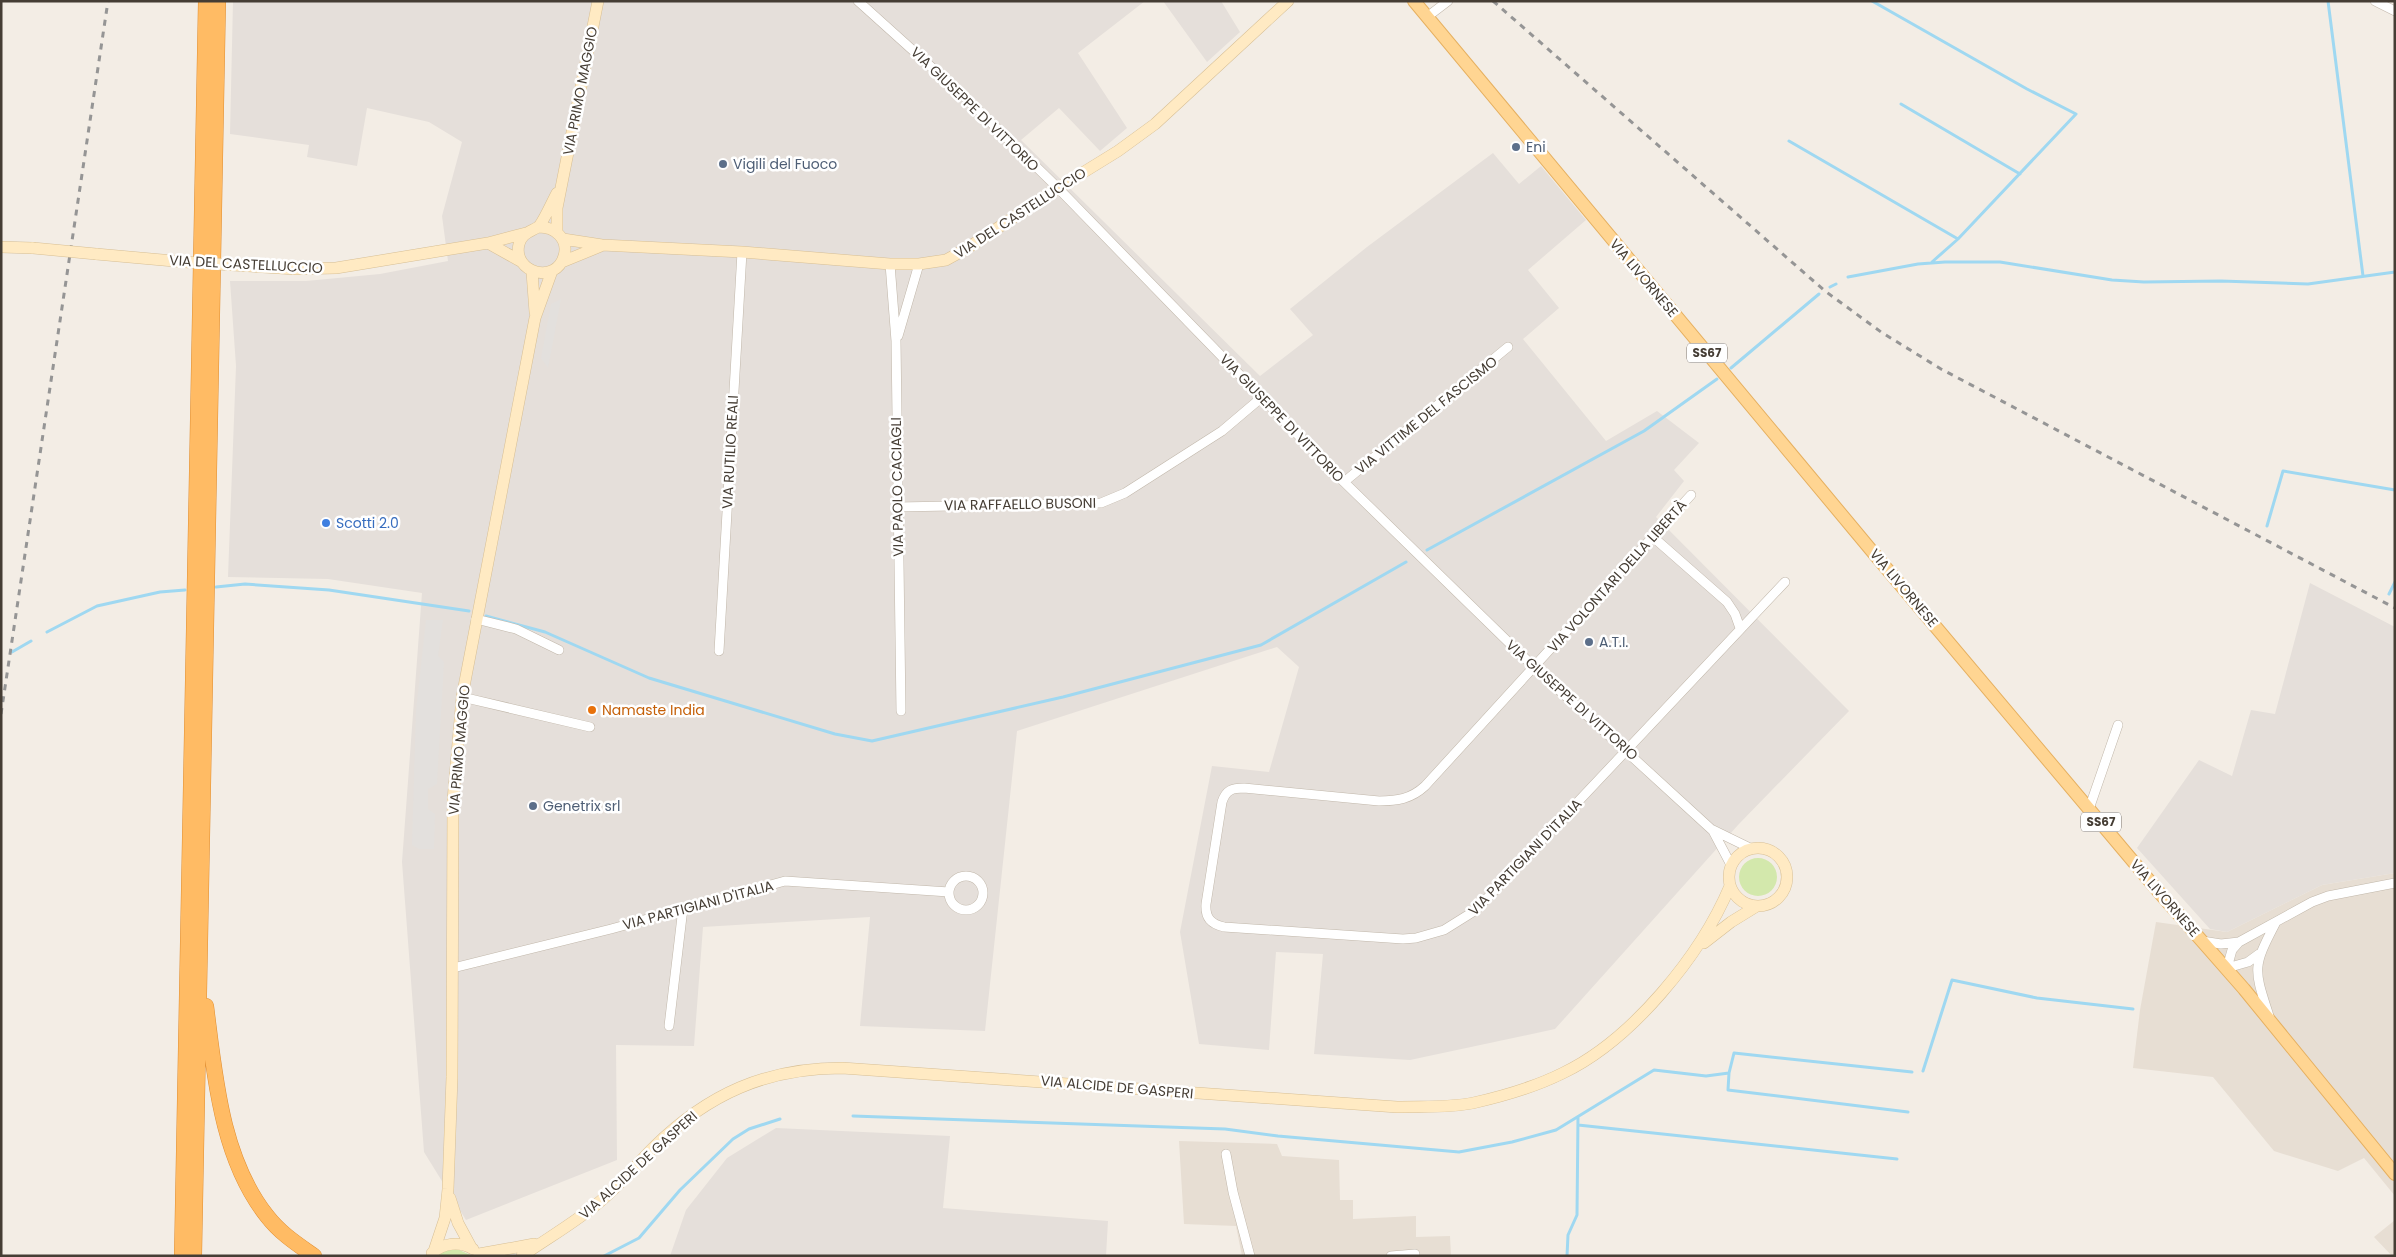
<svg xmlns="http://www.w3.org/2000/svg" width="2396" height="1257" viewBox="0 0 2396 1257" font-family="Poppins,sans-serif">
<rect width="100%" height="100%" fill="#f3ede5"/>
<path fill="#e7ded3" d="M2395 873V1196L2364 1158 2338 1171 2274 1151 2213 1077 2133 1068 2140 1010 2156 922 2227 932 2322 885Z
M1179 1141 1277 1144 1282 1156 1339 1160 1340 1200H1353V1219L1416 1216V1237L1450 1236 1451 1256H1242L1236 1226 1184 1224Z
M2395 1220V1256H2392L2374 1237Z"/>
<path fill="#e5dfda" d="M233 1H1145L1078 53 1127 128 1100 151 1059 108 1021 140 1260 376 1313 335 1290 309 1367 247 1493 153 1519 184 1541 166 1586 220 1528 270 1559 308 1523 339 1606 441 1657 411 1699 443 1674 470 1684 481 1656 517 1849 711 1738 825 1555 1029 1410 1060 1314 1054 1323 954 1276 952 1269 1050 1199 1044 1180 932 1212 766 1269 772 1299 667 1277 647 1017 731 985 1031 860 1026 870 917 703 927 694 1046 616 1045 617 1160 466 1220 424 1152 402 862 422 593 328 579 228 577 236 366 230 281H306L380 274 448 261 442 216 462 142 429 122 367 108 357 166 307 157 309 145 230 134Z
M1163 1H1221L1240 32 1207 62Z
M2310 583 2395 627V873L2322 885 2227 932 2210 929 2137 848 2199 760 2232 776 2251 710 2275 714Z
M776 1128 950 1136 943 1208 1108 1221 1106 1256H670L686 1210 727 1158Z"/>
<path fill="#d3e8ac" d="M1739 877a19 19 0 1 1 38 0a19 19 0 1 1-38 0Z
M457 1249 473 1256H437L443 1251Z"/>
<path fill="#e3e0dd" d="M561 299 548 368 541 358 551 304Z
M426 620H443L438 656 444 662 437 784 428 789V809L435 814 434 849H419L412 845 416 710Z"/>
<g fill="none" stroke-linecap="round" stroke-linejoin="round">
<path stroke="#9fd8f1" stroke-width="3" d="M1872 1 2027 89 2076 114 1958 239 1932 262
M2328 1 2363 276
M1901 104 2020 174
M1789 141 1958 239
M1848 277 1918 264 1945 262H2000L2112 280 2144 282 2221 281 2308 284 2395 272
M1830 287 1836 284
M1731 368 1819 294
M2267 526 2283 471 2395 490
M1427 550 1644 431 1717 379
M216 587 245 584 329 590 469 611
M2389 594 2395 582
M486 616 545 632 649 678 835 734 872 741 1063 697 1261 645 1406 562
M47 632 97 606 160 592 185 590
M12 652 31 641
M1923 1071 1952 980 2037 998 2133 1009
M1908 1112 1728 1090 1729 1073 1734 1053 1912 1072
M853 1116 1225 1129 1278 1136 1459 1152 1512 1142 1556 1130 1654 1070 1706 1076 1729 1073
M1578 1125 1897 1159
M604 1256 639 1238 680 1190 733 1139 749 1129 780 1119
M1567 1256 1568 1235 1577 1215 1578 1117"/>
<defs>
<path id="street" d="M858 1 968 100 1058 188 1344 482 1535 668 1711 829 1750 848
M2375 1 2395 11
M1427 17 1448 1
M890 264 896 341 901 711
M898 336 919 264
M1344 482 1508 347
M1691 495 1425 786C1411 799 1397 801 1379 801L1244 788C1232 788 1226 790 1222 802L1206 904C1205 918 1211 924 1224 927L1403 939 1416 938 1444 930 1476 910 1785 582
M897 507 1101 503 1125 493 1222 431 1261 398
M1653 537 1727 602 1735 614 1740 628
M476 619 516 629 559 650
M719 651 742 252
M462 697 590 727
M2089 809 2118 725
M1713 831 1731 865
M949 893a17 17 0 1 1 34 0a17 17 0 1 1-34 0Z
M2202 941 2221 944 2239 942 2312 902 2328 896 2395 883
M453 968 611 929 785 881 949 892
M2227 968 2248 962 2259 954
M2227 968 2232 950 2239 942
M2269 1016C2254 969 2252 968 2275 924
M669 1026 683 908
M1226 1154 1233 1192 1250 1256
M1391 1256 1415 1254"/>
<path id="secondary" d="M539 227C555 227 569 239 564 256 556 285 512 273 519 244 522 233 530 232 538 227 543 223 553 200 557 193
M557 232V208L598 1
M563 239 602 245 742 252 890 264H919L946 260 966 249 1058 188 1118 151 1155 124 1288 1
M488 243 522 262
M1 247 33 248
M96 254 185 262
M562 262 601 246
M232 265 295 269 336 268 488 243 526 233
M532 272 535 312
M1729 877a29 29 0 1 1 58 0a29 29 0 1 1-58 0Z
M1704 943 1731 922 1757 906
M450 1198 458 1223 471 1247
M434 1251 445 1218 448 1189 452 1077 453 800 462 697 535 318 552 271
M432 1253C444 1243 459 1241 473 1249
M479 1254 534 1244
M522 1256C549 1237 578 1221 603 1199 622 1183 637 1164 654 1147 708 1094 766 1068 842 1068L1397 1107C1422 1106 1449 1108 1473 1103 1504 1096 1535 1087 1563 1073 1632 1040 1701 955 1730 886"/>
<path id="primary" d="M1414 1 1871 550 2158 891 2244 989 2395 1174"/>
<path id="highway" d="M206 1006C215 1076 221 1158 267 1216 280 1233 297 1244 314 1256
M182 1256 206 1
M194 1256 218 1"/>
</defs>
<use href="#street" stroke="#c1b7aa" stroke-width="10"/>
<use href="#secondary" stroke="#d7bf95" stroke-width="12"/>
<use href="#primary" stroke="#e6b060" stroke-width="14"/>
<use href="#highway" stroke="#e08e31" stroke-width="16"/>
<use href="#street" stroke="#fff" stroke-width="9"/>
<use href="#secondary" stroke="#ffeac3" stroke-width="11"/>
<use href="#primary" stroke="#ffd592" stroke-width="12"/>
<use href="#highway" stroke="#ffbb64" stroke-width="15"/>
<path stroke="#959595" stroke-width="3" stroke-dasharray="6 6" stroke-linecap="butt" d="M1493 1 1825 291 1881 332 1941 369 2395 608
M1 714 108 1"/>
<defs>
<path id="secondary-bridge" d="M33 248 96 254
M185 262 232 265"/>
</defs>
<use href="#secondary-bridge" stroke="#d7bf95" stroke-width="12" stroke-linecap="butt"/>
<use href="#secondary-bridge" stroke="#ffeac3" stroke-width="11"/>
</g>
<g fill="#5c6f8a" stroke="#fff" stroke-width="2">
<circle cx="1516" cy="147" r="5"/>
<circle cx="723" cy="164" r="5"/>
<circle cx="1589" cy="642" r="5"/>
<circle cx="533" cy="806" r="5"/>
</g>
<circle fill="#3f7fe0" stroke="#fff" stroke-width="2" cx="326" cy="523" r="5"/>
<circle fill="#e8710a" stroke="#fff" stroke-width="2" cx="592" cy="710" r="5"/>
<g text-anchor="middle" stroke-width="5" stroke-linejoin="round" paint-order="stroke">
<g fill="#fff" stroke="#7d7771" stroke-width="1">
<rect x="1687" y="343.5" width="40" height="19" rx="4"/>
<rect x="2081" y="812.5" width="40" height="19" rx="4"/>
</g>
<g font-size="12" font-weight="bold" fill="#453d34">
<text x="1707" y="357">SS67</text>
<text x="2101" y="826">SS67</text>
</g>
<g font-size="14" fill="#453d34" stroke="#fff">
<text transform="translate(580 91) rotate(-79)" y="5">VIA PRIMO MAGGIO</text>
<text transform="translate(975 109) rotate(44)" y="5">VIA GIUSEPPE DI VITTORIO</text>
<text transform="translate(1020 213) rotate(-33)" y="5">VIA DEL CASTELLUCCIO</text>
<text transform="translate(246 264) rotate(3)" y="5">VIA DEL CASTELLUCCIO</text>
<text transform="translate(1644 278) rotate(50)" y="5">VIA LIVORNESE</text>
<text transform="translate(1426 415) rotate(-39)" y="5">VIA VITTIME DEL FASCISMO</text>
<text transform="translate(1282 418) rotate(46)" y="5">VIA GIUSEPPE DI VITTORIO</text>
<text transform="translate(730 452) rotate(-87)" y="5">VIA RUTILIO REALI</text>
<text transform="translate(897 487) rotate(-91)" y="5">VIA PAOLO CACIAGLI</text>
<text transform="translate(1020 504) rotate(-1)" y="5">VIA RAFFAELLO BUSONI</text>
<text transform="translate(1617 576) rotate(-48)" y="5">VIA VOLONTARI DELLA LIBERTÀ</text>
<text transform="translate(1904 588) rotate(50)" y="5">VIA LIVORNESE</text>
<text transform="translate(1572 700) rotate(42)" y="5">VIA GIUSEPPE DI VITTORIO</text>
<text transform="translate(459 750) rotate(-85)" y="5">VIA PRIMO MAGGIO</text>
<text transform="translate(1525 857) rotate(-46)" y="5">VIA PARTIGIANI D'ITALIA</text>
<text transform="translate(2165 898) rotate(49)" y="5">VIA LIVORNESE</text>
<text transform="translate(698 905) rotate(-15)" y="5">VIA PARTIGIANI D'ITALIA</text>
<text transform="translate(1117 1087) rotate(5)" y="5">VIA ALCIDE DE GASPERI</text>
<text transform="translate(638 1165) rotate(-42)" y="5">VIA ALCIDE DE GASPERI</text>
</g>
<g font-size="14" fill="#4e5e75" stroke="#fff" text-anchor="start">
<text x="1526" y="152">Eni</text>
<text x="733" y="169">Vigili del Fuoco</text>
<text x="1599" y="647">A.T.I.</text>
<text x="543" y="811">Genetrix srl</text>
</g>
<g font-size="14" fill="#366cbe" stroke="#fff" text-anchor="start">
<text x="336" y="528">Scotti 2.0</text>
</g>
<g font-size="14" fill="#c56008" stroke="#fff" text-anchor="start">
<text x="602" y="715">Namaste India</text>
</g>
</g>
<rect width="2396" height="1257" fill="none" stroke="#453d34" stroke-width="5"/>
</svg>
